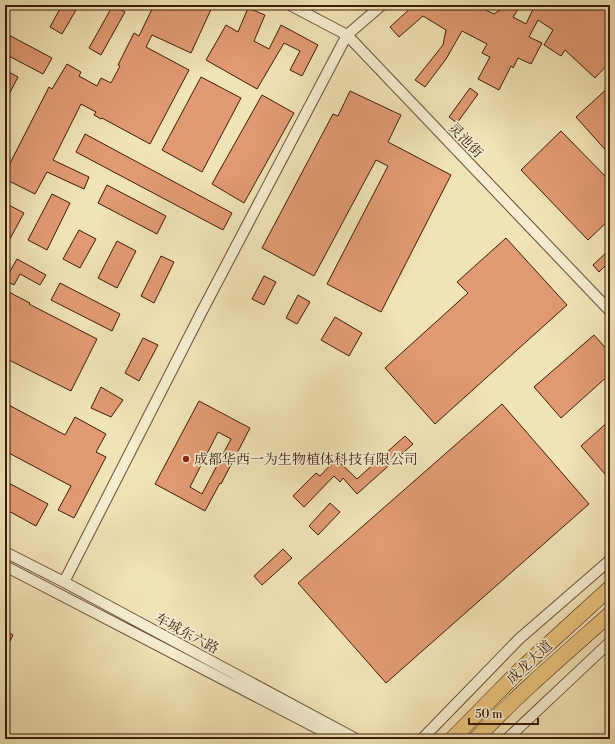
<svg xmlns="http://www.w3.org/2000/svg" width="615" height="744" viewBox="0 0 615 744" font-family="'Libre Bodoni','Noto Serif SC',serif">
<rect width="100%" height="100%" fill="#f0e3b6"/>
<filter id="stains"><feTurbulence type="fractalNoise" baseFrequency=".005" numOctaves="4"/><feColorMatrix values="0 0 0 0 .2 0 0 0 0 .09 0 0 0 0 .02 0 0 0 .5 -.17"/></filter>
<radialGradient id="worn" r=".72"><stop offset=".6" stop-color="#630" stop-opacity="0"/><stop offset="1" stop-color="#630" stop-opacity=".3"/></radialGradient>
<path fill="#e19a72" stroke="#3c1b0b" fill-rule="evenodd" d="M62 5H79L62 34 50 27Z
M113 5 125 12 101 55 89 48Z
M154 5H213L191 53 152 35 146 47 189 70 150 144 102 118 101 119 94 115 96 112 81 104 53 160 89 177 84 189 47 172 35 194 5 179V173L49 87 52 89 67 64 81 72 79 76 97 86 101 78 111 83 120 66 118 65 134 33 139 36Z
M414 5H452L457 8 458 5H476L494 14 507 5H521L513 17 526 24 535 5H610V62L595 78 565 50 561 56 544 45 553 30 538 20 529 37 542 43 531 64 518 58 513 68 511 66 499 90 478 79 490 57 482 53 487 44 462 31 446 59 425 87 415 80 443 45 446 30 423 16 399 37 390 27Z
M248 8 265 15 254 41 269 49 281 25 318 45 302 76 290 70 300 51 284 43 257 89 206 60 226 25 238 32Z
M5 33 52 58 43 74 5 54Z
M5 70 18 77 5 102Z
M201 77 241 98 202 172 162 150Z
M610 86V155L576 117Z
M470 88 478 94 457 123 449 117Z
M350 91 401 115 388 142 451 175 381 312 327 284 388 166 376 160 314 276 262 248 333 114 338 116Z
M262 95 294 113 244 203 212 184Z
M561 131 610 181V219L588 240 521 170Z
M85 134 232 213 223 230 76 152Z
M107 185 166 216 157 234 98 203Z
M52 194 70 203 47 250 28 240Z
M5 203 24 213 5 248Z
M79 230 96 239 80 268 63 259Z
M506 238 567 305 435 424 385 368 468 293 457 282Z
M117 241 136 251 117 288 98 278Z
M610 249V261L599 272 593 265Z
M161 256 174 262 154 303 141 296Z
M17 259 46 275 40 285 20 274 14 285 5 280Z
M264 276 276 282 264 305 252 299Z
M60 283 120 314 112 331 51 300Z
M5 290 30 303 29 304 97 339 71 391 5 358Z
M298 295 310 302 297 324 286 318Z
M335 317 362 333 349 356 321 340Z
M594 335 610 353V374L561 418 534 387Z
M143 338 158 345 139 381 125 373Z
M101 387 123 400 111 417 91 408Z
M199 401 250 428 221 484 220 483 205 511 155 484ZM218 432 231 439 202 494 190 487Z
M5 403 65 435 75 417 106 434 96 452 106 457 74 518 58 510 71 486 5 451Z
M502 404 589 504 386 683 298 583Z
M610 420V480L581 446Z
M405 436 413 444 357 494 343 478 340 482 334 476 304 507 293 496 316 473 320 476 336 459 357 479Z
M5 481 48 504 36 526 5 509Z
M330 503 340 512 318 535 309 526Z
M283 549 292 558 262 585 254 576Z
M5 631 13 635 5 651Z"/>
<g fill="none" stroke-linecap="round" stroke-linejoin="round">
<defs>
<path id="minor" d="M290 5 347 35 610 311
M5 552 64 582 356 739
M5 566 338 739
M64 582 201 313 347 35 382 5
M422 739 519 639 610 560
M507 739 610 642"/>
<path id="highway" d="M452 739 520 670 610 588
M476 739C518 694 564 655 610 614"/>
</defs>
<use href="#minor" stroke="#694d36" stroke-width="12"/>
<use href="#highway" stroke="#3c1b0b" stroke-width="16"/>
<use href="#minor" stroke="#f5edd0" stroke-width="10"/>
<use href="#highway" stroke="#e8c27b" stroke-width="15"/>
</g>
<circle fill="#8f2418" stroke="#f5edd0" stroke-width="1.5" cx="186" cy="459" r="4"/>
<g text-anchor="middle" stroke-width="3.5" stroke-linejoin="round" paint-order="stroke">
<g font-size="14" fill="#3c1b0b" stroke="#f5edd0">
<text transform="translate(466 140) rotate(46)" y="5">灵池街</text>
<text transform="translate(187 633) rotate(28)" y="5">车城东六路</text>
<text transform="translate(529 662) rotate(-43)" y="5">成龙大道</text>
</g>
<g font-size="14" fill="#3c1b0b" stroke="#f5edd0" text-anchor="start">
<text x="194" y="464">成都华西一为生物植体科技有限公司</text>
</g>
</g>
<rect width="615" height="744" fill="none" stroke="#f0e3b6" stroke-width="20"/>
<rect x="6" y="6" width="603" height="732" fill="none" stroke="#3c1b0b" stroke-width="2"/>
<rect x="10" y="10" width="595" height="724" fill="none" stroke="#3c1b0b"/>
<path d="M469 718v6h69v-6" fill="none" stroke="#3c1b0b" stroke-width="2"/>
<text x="475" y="718" font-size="12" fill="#3c1b0b" stroke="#f5edd0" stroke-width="3" paint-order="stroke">50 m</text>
<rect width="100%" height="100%" filter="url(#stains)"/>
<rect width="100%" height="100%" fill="url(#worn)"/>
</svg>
